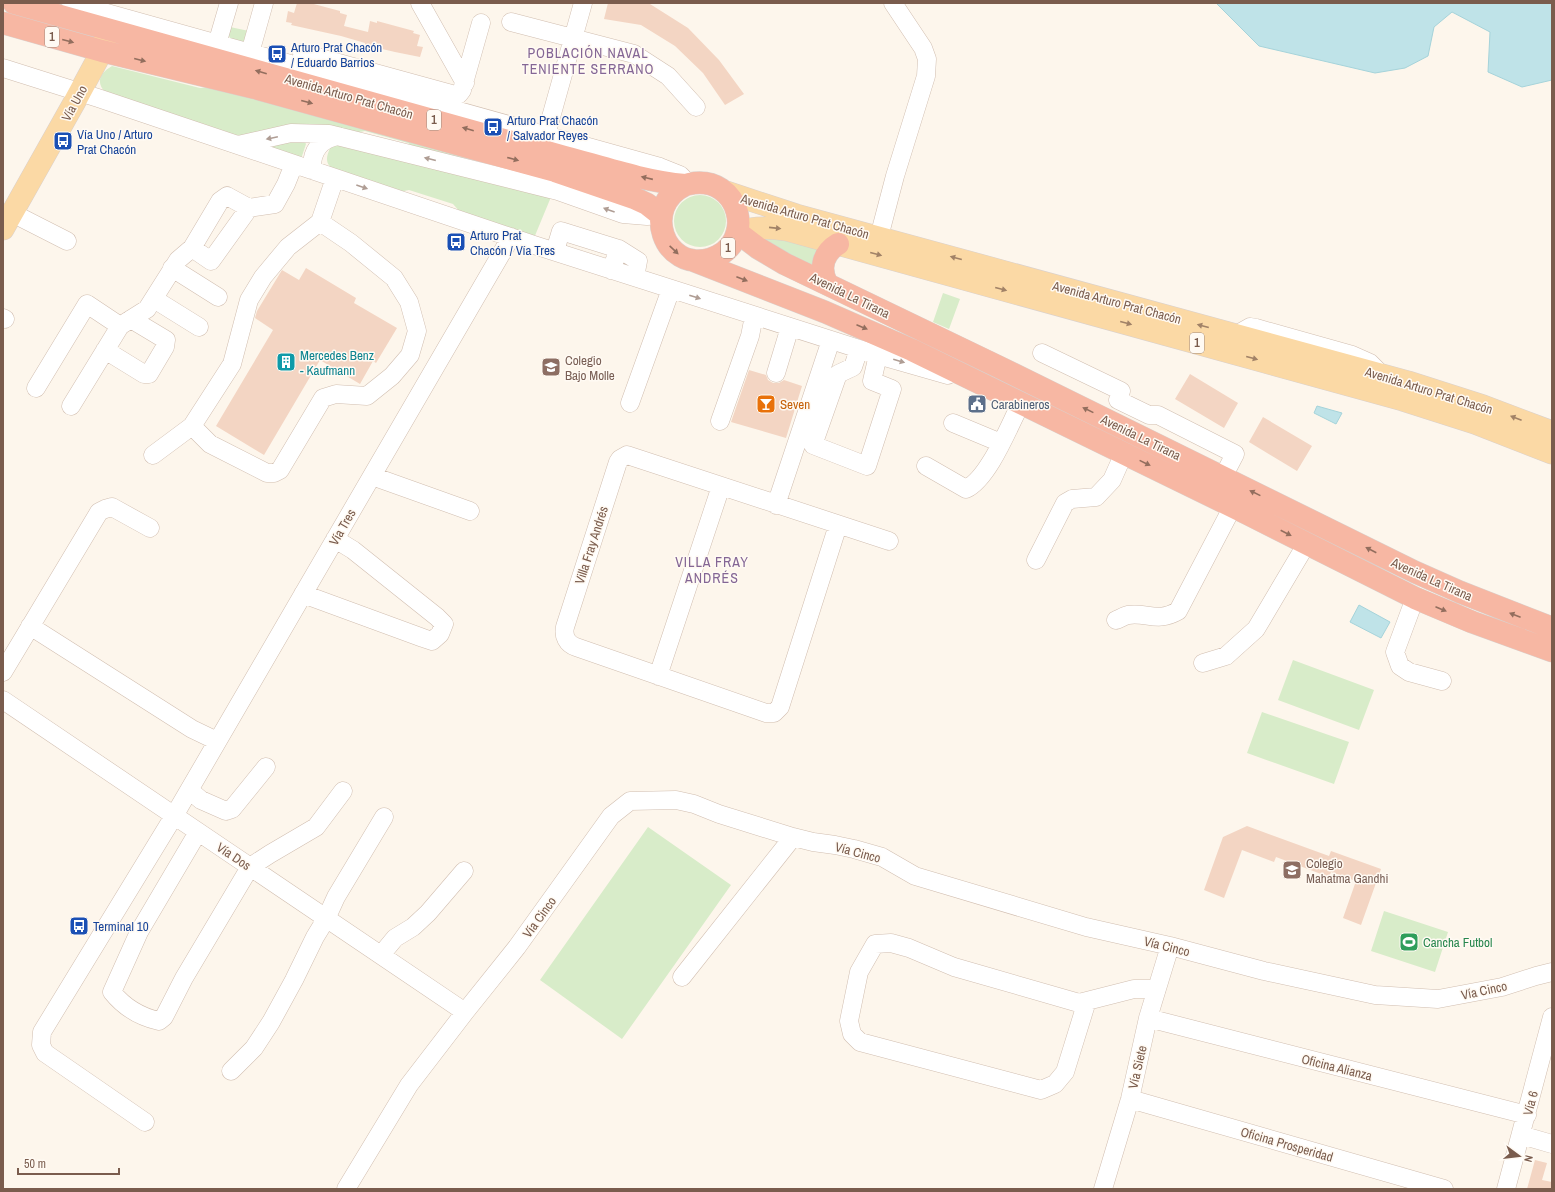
<svg xmlns="http://www.w3.org/2000/svg" width="1555" height="1192" viewBox="0 0 1555 1192" font-family="'Archivo Narrow',sans-serif">
<rect width="100%" height="100%" fill="#fdf6ec"/>
<path fill="#d8ecc9" d="M230 27 249 31 247 40 243 43 231 40 228 34Z
M112 66 200 88 213 87 287 105 549 181 415 149 408 143 365 131 354 133 241 138 106 93C95 82 100 73 112 66Z
M303 138 306 144 301 159 269 149 270 146Z
M340 144 551 197 534 238 461 213 453 204 409 190 399 192 333 170C325 162 326 158 330 148Z
M674 221a26 26 0 1 1 52 0a26 26 0 1 1-52 0Z
M764 236 821 247 815 270 758 238Z
M943 293 960 299 949 329 933 322Z
M1293 660 1374 690 1359 730 1278 700Z
M1262 712 1349 742 1334 784 1247 753Z
M648 827 731 885 622 1039 540 980Z
M1384 911 1448 932 1435 972 1371 951Z"/>
<path fill="#bfe3e8" stroke="#a5d3da" d="M1216 3H1552V80L1522 87 1488 72 1490 32 1452 12 1434 27 1428 56 1405 68 1375 73 1259 46Z
M1317 406 1342 413 1336 424 1314 413Z
M1359 605 1390 622 1381 638 1350 622Z"/>
<path fill="#f3d5c3" d="M297 3H310L340 11V13L347 15 344 26 368 32 370 21 377 23V21L414 31 413 33 420 35 417 46 423 47 420 57 395 52 365 45V43L341 36 291 25 292 23 286 22 288 11 294 13Z
M608 3 650 4 688 28 719 60 744 94 725 105 703 73 675 46 641 25 604 19Z
M306 268 356 298 354 303 397 328 376 363 373 361 360 384 320 360 264 455 216 426 273 330 255 318 257 311 282 270 299 280Z
M749 370 766 375 768 380 773 383H779L784 380 802 386 786 438 731 422Z
M1190 374 1238 403 1224 428 1175 399Z
M1263 417 1312 446 1297 471 1249 442Z
M1247 826 1329 856 1331 851 1381 869 1361 925 1343 918 1356 881 1331 872 1329 877 1276 857 1274 862 1242 850 1224 898 1204 890 1223 837Z
M1535 1160 1547 1163 1542 1180 1552 1182V1189H1527Z"/>
<g fill="none" stroke-linecap="round" stroke-linejoin="round">
<defs>
<path id="minor" d="M71 3 660 167 680 175 689 184
M420 3 465 83
M511 22 634 54 668 76 696 107
M217 44 229 3
M250 53 264 3
M302 53 455 95 459 94 462 90 481 23
M3 68 98 98 534 245 878 355 948 375
M546 135 583 3
M238 145 291 133 329 134 530 184 558 191 623 214 647 216 661 215
M312 170C311 151 320 139 338 136
M12 213 67 241
M879 237 895 176 926 76 927 59 923 48 893 3
M192 248 220 201 227 196 249 208
M619 249 638 261 635 277
M555 251 561 231 619 249 611 270
M172 268 218 297
M154 299 199 327
M3 318 5 319
M1236 335 1250 327 1256 328 1352 355 1370 363 1377 370
M859 349 853 367 838 374 813 445 867 466 892 389 872 381 878 355
M105 350 144 374H149L165 347 166 340 131 319
M1042 353 1121 391 1118 400 1149 415H1158L1235 454 1223 477
M776 373 790 327
M36 388 87 304 120 326
M630 403 671 289
M71 406 120 326 147 309 178 260 192 248 211 261 249 208 275 204 286 184 294 164
M720 421 750 336 754 316
M953 423 1001 443
M192 426 210 444 267 473H274L280 470 323 398 336 394 367 396 392 376 410 355 417 331 409 302 394 278 351 243 320 222
M153 455 192 426 232 364 249 300 263 277 288 247 320 222 335 178
M926 466 966 489C989 478 1009 426 1021 403
M372 476 470 511
M776 505 831 340
M838 525 780 707 774 713H766L576 647C567 644 563 636 565 627L618 462 620 459 627 455 889 541
M1036 560 1065 503 1072 499 1096 497 1112 480 1124 453
M303 594 423 638 432 641 440 634 444 624 437 617 353 550 335 539
M1415 598 1395 652 1400 666 1409 672 1442 681
M1116 620C1119 619 1124 616 1128 615 1147 612 1157 623 1178 611L1233 506
M30 626 192 729 217 741
M1203 663 1226 656 1256 629 1307 543
M3 672 99 512 105 509 112 507 150 528
M658 676 721 486
M3 700 465 1012
M189 790 201 800 226 811 232 809 266 767
M198 832 139 932 112 992C124 1007 141 1017 159 1021L164 1017 184 978 250 867 270 854 316 827 343 791
M381 955 395 938 413 927 428 913 464 871
M682 977 793 837
M1087 1001 1065 1072 1055 1084 1041 1090 860 1042 852 1034 849 1021 859 972 875 944 891 943 909 948 954 967 1079 1003 1134 989H1157
M1148 1018 1527 1115
M231 1071 254 1048 271 1022 294 980 315 937 326 919 336 897 384 817
M1130 1099 1444 1189
M145 1122 45 1053 41 1045 42 1032 174 816 511 237
M1521 1135 1552 1144
M346 1189 409 1085 465 1012 517 947 611 816 630 801 676 800 694 804 719 814 793 837 813 842 835 845 854 849 882 857 915 876 1086 927 1170 946 1264 971 1375 995 1438 999 1502 987 1536 976 1552 972
M1103 1189 1130 1099 1148 1018 1170 946
M1506 1189 1552 1017"/>
<path id="major" d="M726 192 796 215 1408 382 1483 406 1552 432
M3 229 74 103 102 51 107 32
M737 232C754 227 769 227 787 230L1403 400 1475 423 1552 453"/>
<path id="highway" d="M14 3 558 155C600 166 642 181 685 185
M3 23 102 51 255 88 555 171 634 198 647 204 661 215
M685 185C641 206 663 272 710 259 758 245 741 173 689 184
M737 232 758 248 785 264 999 367 1415 572 1460 592 1552 628
M692 260 825 312 912 350 1248 514 1415 598 1472 622 1552 651
M827 284C819 268 823 253 838 244"/>
</defs>
<use href="#minor" stroke="#d1beb0" stroke-width="19"/>
<use href="#major" stroke="#dad1cd" stroke-width="23"/>
<use href="#highway" stroke="#dad1cd" stroke-width="23"/>
<use href="#minor" stroke="#fff" stroke-width="18"/>
<use href="#major" stroke="#fbd9a5" stroke-width="22"/>
<use href="#highway" stroke="#f7b7a3" stroke-width="22"/>
</g>
<defs><path id="oneway-solid" d="M-6-.8H1V-3.2L6.5 0L1 3.2V.8H-6Z"/></defs>
<g fill="#936e5e">
<use href="#oneway-solid" transform="translate(68 41) rotate(15)"/>
<use href="#oneway-solid" transform="translate(140 60) rotate(14)"/>
<use href="#oneway-solid" transform="translate(261 72) rotate(-164)"/>
<use href="#oneway-solid" transform="translate(307 102) rotate(15)"/>
<use href="#oneway-solid" transform="translate(468 129) rotate(-164)"/>
<use href="#oneway-solid" transform="translate(513 159) rotate(15)"/>
<use href="#oneway-solid" transform="translate(647 178) rotate(-167)"/>
<use href="#oneway-solid" transform="translate(674 250) rotate(43)"/>
<use href="#oneway-solid" transform="translate(742 279) rotate(21)"/>
<use href="#oneway-solid" transform="translate(862 327) rotate(23)"/>
<use href="#oneway-solid" transform="translate(1088 410) rotate(-154)"/>
<use href="#oneway-solid" transform="translate(1145 463) rotate(26)"/>
<use href="#oneway-solid" transform="translate(1255 493) rotate(-154)"/>
<use href="#oneway-solid" transform="translate(1286 533) rotate(27)"/>
<use href="#oneway-solid" transform="translate(1371 550) rotate(-153)"/>
<use href="#oneway-solid" transform="translate(1441 609) rotate(23)"/>
<use href="#oneway-solid" transform="translate(1515 615) rotate(-159)"/>
</g>
<g fill="#af9d94">
<use href="#oneway-solid" transform="translate(272 138) rotate(168)"/>
<use href="#oneway-solid" transform="translate(430 159) rotate(-166)"/>
<use href="#oneway-solid" transform="translate(362 187) rotate(19)"/>
<use href="#oneway-solid" transform="translate(609 210) rotate(-160)"/>
<use href="#oneway-solid" transform="translate(695 297) rotate(18)"/>
<use href="#oneway-solid" transform="translate(899 361) rotate(16)"/>
</g>
<g fill="#a18267">
<use href="#oneway-solid" transform="translate(775 228) rotate(6)"/>
<use href="#oneway-solid" transform="translate(876 254) rotate(15)"/>
<use href="#oneway-solid" transform="translate(956 258) rotate(-165)"/>
<use href="#oneway-solid" transform="translate(1001 289) rotate(15)"/>
<use href="#oneway-solid" transform="translate(1126 323) rotate(15)"/>
<use href="#oneway-solid" transform="translate(1203 326) rotate(-165)"/>
<use href="#oneway-solid" transform="translate(1252 358) rotate(15)"/>
<use href="#oneway-solid" transform="translate(1516 418) rotate(-159)"/>
</g>
<defs>
<symbol id="bus-square" viewBox="-11 -11 22 22"><rect x="-9" y="-9" width="18" height="18" rx="4" fill="#1a4fb4" stroke="#fffaf3"/><path d="M-5-6H5V4H4V6H2V4H-2V6H-4V4H-5ZM-3.5-4V0h7V-4ZM-3.5 1.2v1.5H-2V1.2ZM2 1.2v1.5H3.5V1.2Z" fill="#fff"/></symbol>
<symbol id="building-square" viewBox="-11 -11 22 22"><rect x="-9" y="-9" width="18" height="18" rx="4" fill="#0f9aa8" stroke="#fffaf3"/><path d="M-4-6H4V6H1V3H-1V6H-4ZM-2.5-4.3h1.7v1.8h-1.7ZM.8-4.3h1.7v1.8H.8ZM-2.5-1h1.7V.8h-1.7ZM.8-1h1.7V.8H.8Z" fill="#fff"/></symbol>
<symbol id="school-square" viewBox="-11 -11 22 22"><rect x="-9" y="-9" width="18" height="18" rx="4" fill="#8d6e63" stroke="#fffaf3"/><path d="M0-5L7-2L0 1L-7-2ZM-4 1L0 2.5L4 1V4Q0 6-4 4Z" fill="#fff"/></symbol>
<symbol id="bar-square" viewBox="-11 -11 22 22"><rect x="-9" y="-9" width="18" height="18" rx="4" fill="#e8710a" stroke="#fffaf3"/><path d="M-6-5H6L.8 .8V4.5H3.5V6h-7V4.5H-.8V.8Z" fill="#fff"/></symbol>
<symbol id="civic-square" viewBox="-11 -11 22 22"><rect x="-9" y="-9" width="18" height="18" rx="4" fill="#5c6f8a" stroke="#fffaf3"/><path d="M-.6-6.5H3V-4.5H.6V-3L4-1V1h2V6H-6V1h2V-1L-.6-3ZM-1.2 2.5V6h2.4V2.5Z" fill="#fff"/></symbol>
<symbol id="stadium-square" viewBox="-11 -11 22 22"><rect x="-9" y="-9" width="18" height="18" rx="4" fill="#2e9e5b" stroke="#fffaf3"/><path d="M0-5a6.5 5 0 1 0 0 10a6.5 5 0 1 0 0-10ZM-3.5-1.8h7v3.6h-7Z" fill="#fff"/></symbol>
</defs>
<g fill-rule="evenodd">
<use href="#bus-square" x="266" y="43" width="22" height="22"/>
<use href="#bus-square" x="482" y="116" width="22" height="22"/>
<use href="#bus-square" x="52" y="130" width="22" height="22"/>
<use href="#bus-square" x="445" y="231" width="22" height="22"/>
<use href="#building-square" x="275" y="351" width="22" height="22"/>
<use href="#school-square" x="540" y="356" width="22" height="22"/>
<use href="#bar-square" x="755" y="393" width="22" height="22"/>
<use href="#civic-square" x="966" y="393" width="22" height="22"/>
<use href="#school-square" x="1281" y="859" width="22" height="22"/>
<use href="#bus-square" x="68" y="915" width="22" height="22"/>
<use href="#stadium-square" x="1398" y="931" width="22" height="22"/>
</g>
<g text-anchor="middle" stroke-width="3" stroke-linejoin="round" paint-order="stroke">
<g fill="#fffaf3" stroke="#a28b7f" stroke-width="1">
<rect x="45" y="27" width="14" height="20" rx="3"/>
<rect x="427" y="110" width="14" height="20" rx="3"/>
<rect x="721" y="238" width="14" height="20" rx="3"/>
<rect x="1190" y="333" width="14" height="20" rx="3"/>
</g>
<g font-size="12" font-weight="bold" fill="#7a5c4d">
<text x="52" y="41">1</text>
<text x="434" y="124">1</text>
<text x="728" y="252">1</text>
<text x="1197" y="347">1</text>
</g>
<g font-size="13" fill="#164399" stroke="#fffaf3" text-anchor="start">
<text x="291" y="52">Arturo Prat Chacón<tspan x="291" dy="15">/ Eduardo Barrios</tspan></text>
<text x="507" y="125">Arturo Prat Chacón<tspan x="507" dy="15">/ Salvador Reyes</tspan></text>
<text x="77" y="139">Vía Uno / Arturo<tspan x="77" dy="15">Prat Chacón</tspan></text>
<text x="470" y="240">Arturo Prat<tspan x="470" dy="15">Chacón / Vía Tres</tspan></text>
<text x="93" y="931">Terminal 10</text>
</g>
<g font-size="13" fill="#7a5c4d" stroke="#fffaf3">
<text transform="translate(349 96) rotate(16)" y="5">Avenida Arturo Prat Chacón</text>
<text transform="translate(74 103) rotate(-61)" y="5">Vía Uno</text>
<text transform="translate(805 216) rotate(16)" y="5">Avenida Arturo Prat Chacón</text>
<text transform="translate(850 295) rotate(26)" y="5">Avenida La Tirana</text>
<text transform="translate(1117 302) rotate(15)" y="5">Avenida Arturo Prat Chacón</text>
<text transform="translate(1429 390) rotate(17)" y="5">Avenida Arturo Prat Chacón</text>
<text transform="translate(1141 437) rotate(26)" y="5">Avenida La Tirana</text>
<text transform="translate(342 527) rotate(-60)" y="5">Vía Tres</text>
<text transform="translate(591 545) rotate(-72)" y="5">Villa Fray Andrés</text>
<text transform="translate(1432 579) rotate(24)" y="5">Avenida La Tirana</text>
<text transform="translate(858 852) rotate(15)" y="5">Vía Cinco</text>
<text transform="translate(234 856) rotate(34)" y="5">Vía Dos</text>
<text transform="translate(539 917) rotate(-54)" y="5">Vía Cinco</text>
<text transform="translate(1167 946) rotate(14)" y="5">Vía Cinco</text>
<text transform="translate(1484 990) rotate(-12)" y="5">Vía Cinco</text>
<text transform="translate(1137 1067) rotate(-77)" y="5">Vía Siete</text>
<text transform="translate(1337 1067) rotate(14)" y="5">Oficina Alianza</text>
<text transform="translate(1530 1103) rotate(-75)" y="5">Vía 6</text>
<text transform="translate(1287 1144) rotate(16)" y="5">Oficina Prosperidad</text>
</g>
<g font-size="13" fill="#0d838f" stroke="#fffaf3" text-anchor="start">
<text x="300" y="360">Mercedes Benz<tspan x="300" dy="15">- Kaufmann</tspan></text>
</g>
<g font-size="13" fill="#785e54" stroke="#fffaf3" text-anchor="start">
<text x="565" y="365">Colegio<tspan x="565" dy="15">Bajo Molle</tspan></text>
<text x="1306" y="868">Colegio<tspan x="1306" dy="15">Mahatma Gandhi</tspan></text>
</g>
<g font-size="13" fill="#c56008" stroke="#fffaf3" text-anchor="start">
<text x="780" y="409">Seven</text>
</g>
<g font-size="13" fill="#4e5e75" stroke="#fffaf3" text-anchor="start">
<text x="991" y="409">Carabineros</text>
</g>
<g font-size="13" fill="#27864d" stroke="#fffaf3" text-anchor="start">
<text x="1423" y="947">Cancha Futbol</text>
</g>
<g font-size="14" letter-spacing="1" fill="#846695" stroke="#fffaf3">
<text x="588" y="58">POBLACIÓN NAVAL<tspan x="588" dy="16">TENIENTE SERRANO</tspan></text>
<text x="712" y="567">VILLA FRAY<tspan x="712" dy="16">ANDRÉS</tspan></text>
</g>
</g>
<rect width="1555" height="1192" fill="none" stroke="#7a5c4d" stroke-width="8"/>
<g transform="translate(1519 1156) rotate(105)" stroke="#fffaf3" stroke-width="3" paint-order="stroke">
<path d="M0-3L7 15L0 10L-7 15Z" fill="#7a5c4d"/>
<text y="-6" font-size="11" font-weight="bold" text-anchor="middle" fill="#7a5c4d">N</text>
</g>
<path d="M18 1168v6h101v-6" fill="none" stroke="#7a5c4d" stroke-width="2"/>
<text x="24" y="1168" font-size="12" fill="#7a5c4d" stroke="#fffaf3" stroke-width="3" paint-order="stroke">50 m</text>
</svg>
